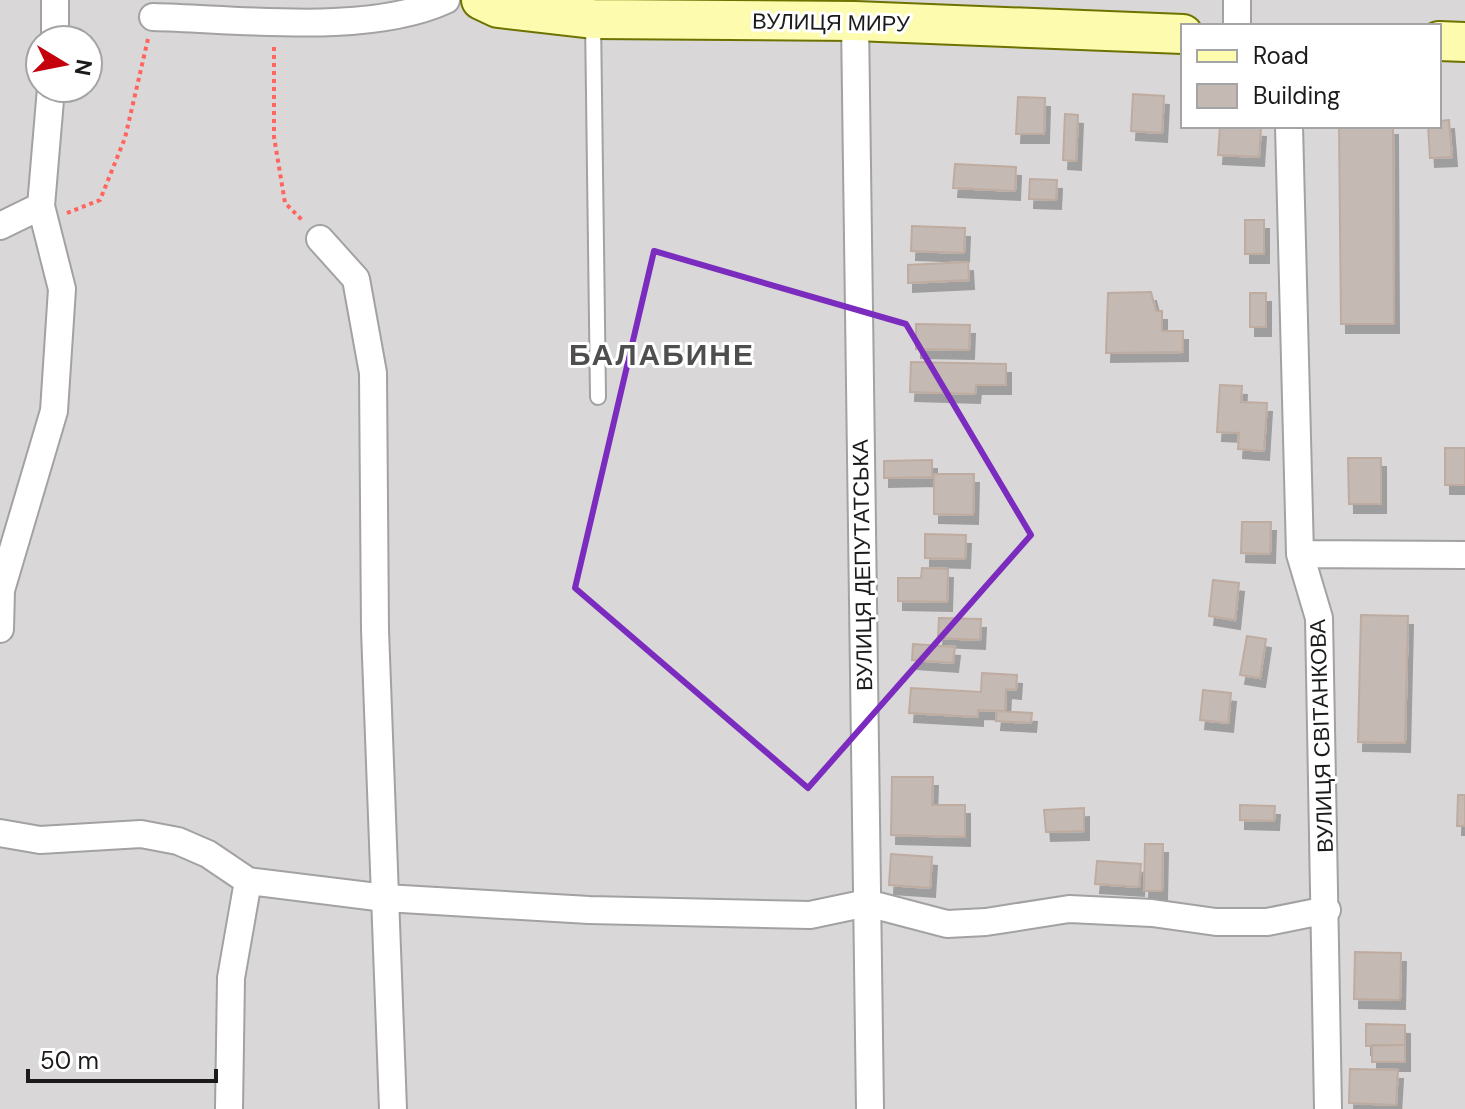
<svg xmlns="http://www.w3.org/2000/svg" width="1465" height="1109" viewBox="0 0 1465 1109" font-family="'DM Sans',sans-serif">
<defs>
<filter id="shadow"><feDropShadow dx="5" dy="9" stdDeviation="0" flood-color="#0004"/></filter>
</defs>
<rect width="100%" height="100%" fill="#ede8df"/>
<path fill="#d9d7d8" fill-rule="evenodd" d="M0 0H1465V1109H0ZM1183 26H1439V126H1183ZM40 40H88V88H40Z"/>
<path fill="#c5b9b3" stroke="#bfaca1" stroke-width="2" filter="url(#shadow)" d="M1133 94 1164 96 1162 133 1131 131Z
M1018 97 1045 98 1044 134H1016Z
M1065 114 1078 115 1076 161 1063 160Z
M1449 120 1452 157 1430 158 1428 126H1439V121Z
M1220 126 1261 128 1259 157 1218 155Z
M1339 126H1393L1394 324H1341Z
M955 164 1016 167 1015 191 953 188Z
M1030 179 1057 180 1056 200 1029 199Z
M1245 220H1264V254H1245Z
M912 226 965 228 964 253 911 251Z
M968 262 969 280 908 283V265Z
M1151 292 1156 311H1162V331H1183V352L1106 353 1108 293Z
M1250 293H1266V327H1250Z
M916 324 970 325 969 350 916 349Z
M911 362 1006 364V385H976L975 394 910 392Z
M1220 385 1242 386 1241 402 1267 403 1264 451 1238 449 1239 433 1217 432Z
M1445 448H1465V485H1445Z
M1348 458H1381V504H1349Z
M932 460V477L884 478V461Z
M934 474H974L973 515 934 514Z
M1242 522H1271L1270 554 1241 553Z
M925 534 966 535 965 559 925 558Z
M922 568 948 569 947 602 898 601V578H921Z
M1213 580 1239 583 1235 620 1209 616Z
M1361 615 1408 616 1405 743 1358 742Z
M939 618 981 619 980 640 938 638Z
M1247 636 1266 639 1260 678 1240 675Z
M913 644 955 647 953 663 912 660Z
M982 673 1017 675 1016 690 1006 689 1005 711 978 710V717L909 713 911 688 981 692Z
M1203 690 1231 693 1228 723 1200 720Z
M997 711 1032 713 1031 723 996 721Z
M892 777H933L932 805H965V837L891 835Z
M1458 795H1465V826H1457Z
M1240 805 1275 806 1274 821 1240 820Z
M1084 808V831L1046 832 1044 810Z
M1145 844H1163L1162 891H1144Z
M891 854 932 857 930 888 889 885Z
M1097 861 1141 864 1139 887 1095 884Z
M1355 952 1401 953 1400 1000 1354 999Z
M1366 1024 1405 1025V1045L1366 1046Z
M1372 1045H1405V1062H1372Z
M1350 1069 1398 1070 1396 1105 1349 1103Z"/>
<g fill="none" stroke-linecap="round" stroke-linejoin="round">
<defs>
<path id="lane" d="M593 19 598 397"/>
<path id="street" d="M55 0V40
M153 17C239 19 368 36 446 0
M855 21 870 1109
M1237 26V0
M1289 126 1300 554 1319 618 1328 1109
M0 226 41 206
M320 239 356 279 373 373 375 630 393 1109
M1300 554 1465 555
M0 629 1 590 54 411 62 289 41 206 51 88
M0 833 40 840 141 834 178 841 208 854 248 881 385 898 589 910 810 915 867 903 947 924 986 922 1069 909 1152 913 1216 922H1267L1327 910
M229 1109 231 978 248 881"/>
<path id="secondary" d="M481 0 498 8 593 19 855 21 1183 34
M1439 41 1465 42"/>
</defs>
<use href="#lane" stroke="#a2a2a2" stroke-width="18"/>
<use href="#street" stroke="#a2a2a2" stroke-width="30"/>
<use href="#secondary" stroke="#6e7300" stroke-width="42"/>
<path stroke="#ff655e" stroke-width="4" stroke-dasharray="4 4" stroke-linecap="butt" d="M274 47V137L285 203 303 221
M67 213 100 200 125 138 148 39"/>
<use href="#lane" stroke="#fff" stroke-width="14"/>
<use href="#street" stroke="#fff" stroke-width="26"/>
<use href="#secondary" stroke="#fcfbae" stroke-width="38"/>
</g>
<path fill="none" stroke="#7b2cbf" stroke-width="6" stroke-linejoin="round" d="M654 251 906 324 1031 535 808 788 575 588Z"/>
<g text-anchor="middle" stroke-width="6" stroke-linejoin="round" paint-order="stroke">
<g font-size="22" fill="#1b1b1b" stroke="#fff">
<text transform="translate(831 22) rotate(1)" y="8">ВУЛИЦЯ МИРУ</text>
<text transform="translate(862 565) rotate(-91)" y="8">ВУЛИЦЯ ДЕПУТАТСЬКА</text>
<text transform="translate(1321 736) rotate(-92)" y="8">ВУЛИЦЯ СВІТАНКОВА</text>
</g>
<g font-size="30" font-weight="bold" letter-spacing="2" fill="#4e4e4e" stroke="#fff">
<text x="662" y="365">БАЛАБИНЕ</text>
</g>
</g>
<rect x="1181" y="24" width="260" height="104" fill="#ffffff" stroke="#a4a4a4" stroke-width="2"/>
<rect x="1197" y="50" width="40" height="12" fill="#fcfbae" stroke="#a4a4a4" stroke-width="2"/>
<text x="1253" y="64" font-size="24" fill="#1b1b1b">Road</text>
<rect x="1197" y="84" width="40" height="24" fill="#c5b9b3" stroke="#a4a4a4" stroke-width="2"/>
<text x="1253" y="104" font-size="24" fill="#1b1b1b">Building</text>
<g transform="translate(64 64) rotate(100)"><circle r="38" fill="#ffffff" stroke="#a4a4a4" stroke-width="2"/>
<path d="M0-6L14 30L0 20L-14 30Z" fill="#c5000c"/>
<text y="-12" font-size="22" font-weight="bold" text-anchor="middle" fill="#1b1b1b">N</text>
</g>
<path d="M28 1069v12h188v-12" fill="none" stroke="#1b1b1b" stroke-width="4"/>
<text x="40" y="1069" font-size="24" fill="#1b1b1b" stroke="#ffffff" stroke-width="6" paint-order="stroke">50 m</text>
</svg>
